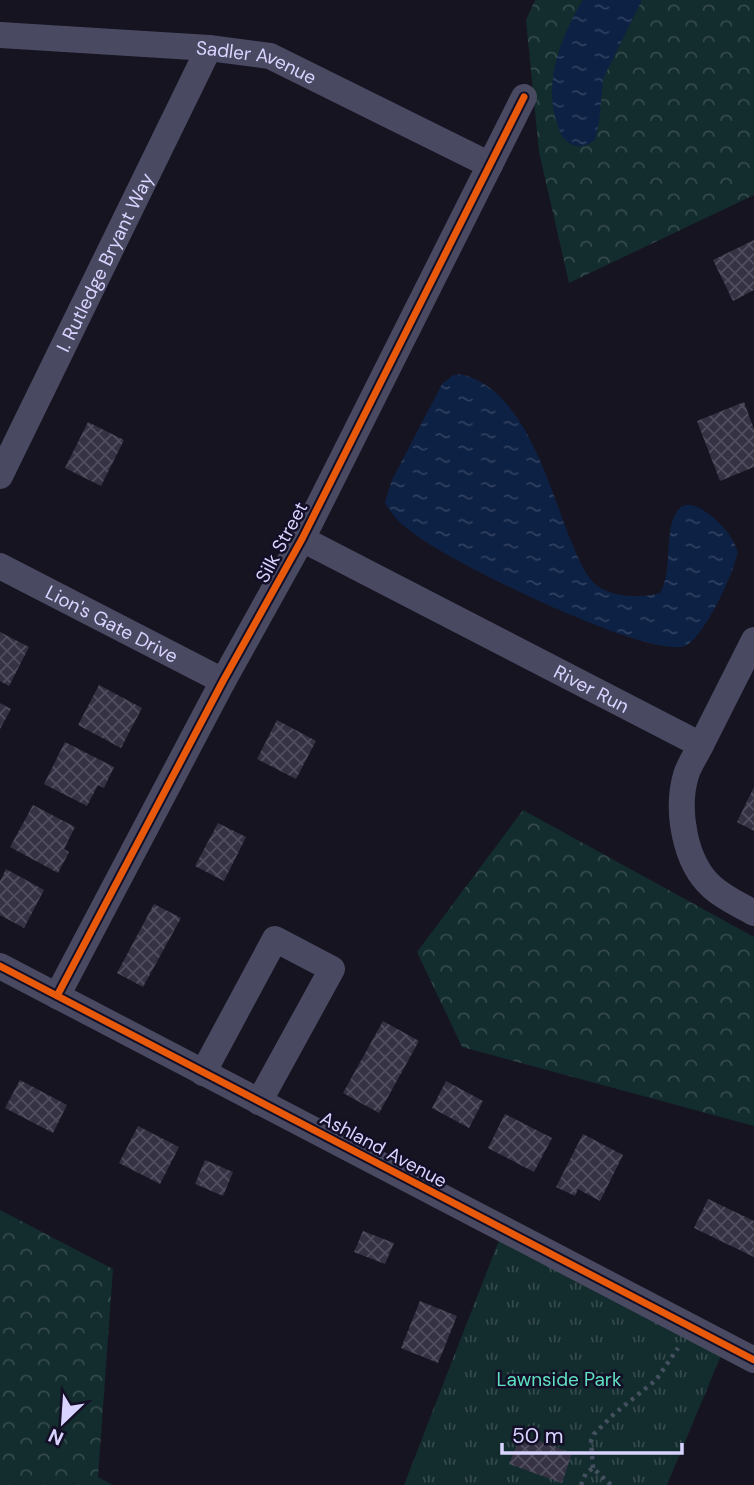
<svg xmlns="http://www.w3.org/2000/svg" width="754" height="1485" viewBox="0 0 754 1485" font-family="'DM Sans',sans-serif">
<defs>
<pattern id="forest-crowns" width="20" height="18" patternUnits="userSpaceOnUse" patternTransform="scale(1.75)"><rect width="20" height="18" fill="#132c2d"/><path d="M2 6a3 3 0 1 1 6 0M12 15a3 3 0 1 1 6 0" fill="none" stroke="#354a4c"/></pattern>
<pattern id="park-tufts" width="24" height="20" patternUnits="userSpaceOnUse" patternTransform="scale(1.75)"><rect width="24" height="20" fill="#132c2d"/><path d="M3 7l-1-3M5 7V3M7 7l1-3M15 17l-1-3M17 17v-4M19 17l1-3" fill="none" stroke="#354a4c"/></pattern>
<pattern id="water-ripples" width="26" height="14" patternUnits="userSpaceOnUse" patternTransform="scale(1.75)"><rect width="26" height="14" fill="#0d2144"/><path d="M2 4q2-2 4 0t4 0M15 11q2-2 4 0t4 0" fill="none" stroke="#304060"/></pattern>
<pattern id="building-cross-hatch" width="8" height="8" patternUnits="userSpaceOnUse" patternTransform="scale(1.75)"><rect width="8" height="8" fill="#343243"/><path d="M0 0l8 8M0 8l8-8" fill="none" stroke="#514f5f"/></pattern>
</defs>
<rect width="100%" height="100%" fill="#161421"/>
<path fill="url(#forest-crowns)" d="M535 0H754V195L569 283 539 152 526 20Z
M523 810 754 937V1126L462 1047 417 952Z
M0 1210 113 1269 98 1477 113 1485H0Z"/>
<path fill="url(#park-tufts)" d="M503 1230 725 1346 667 1485H404Z"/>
<path fill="url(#water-ripples)" d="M583 0H642L603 79 599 123 595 140C585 147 576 150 566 140 561 137 560 131 558 126 542 85 561 36 583 0Z
M459 374C523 386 548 483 569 536 576 552 582 571 594 583 607 597 643 599 660 593 674 572 662 522 681 507 696 494 741 539 737 555 733 575 703 639 685 646 646 659 448 561 413 533 401 524 391 515 385 502L392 480 442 384 452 376Z"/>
<path fill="url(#building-cross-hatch)" d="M754 240V290L733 301 713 260Z
M744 402 754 429V467L720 481 697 421Z
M88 422 124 440 101 486 65 468Z
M0 632 29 647 9 686 0 681Z
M99 685 142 708 121 748 78 725Z
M0 703 11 709 0 729Z
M277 720 316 741 296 779 257 759Z
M65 742 114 767 104 788 98 785 87 806 44 784Z
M754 787V831L737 822Z
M33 805 75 827 64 849 69 852 58 873 10 847Z
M218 823 246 837 224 881 195 866Z
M6 869 44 890 24 928 0 915V881Z
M154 904 181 918 143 987 117 973Z
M383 1021 419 1041 379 1113 343 1093Z
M20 1080 67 1105 53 1133 5 1108Z
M446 1081 483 1101 469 1128 432 1108Z
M505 1114 552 1138 534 1172 488 1148Z
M138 1126 179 1147 160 1184 119 1163Z
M583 1134 623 1155 600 1201 578 1189 575 1196 556 1187Z
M205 1160 233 1172 223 1196 195 1184Z
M708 1199 754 1221V1257L694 1228Z
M363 1231 394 1243 385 1264 354 1252Z
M420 1301 457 1316 438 1363 401 1348Z
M521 1434 572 1453 562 1483 509 1464Z"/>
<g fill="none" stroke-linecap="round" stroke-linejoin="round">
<path stroke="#44505f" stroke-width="4.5" stroke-dasharray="3.5 5" stroke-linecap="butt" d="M593 1468 591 1441 594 1434 614 1414 656 1380 678 1348
M581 1485 586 1473 593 1468 611 1485"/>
<g stroke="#4a4962" stroke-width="26">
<path id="s1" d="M0 35 209 48 270 56 490 165"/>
<path id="s2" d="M0 476 209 48"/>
<path id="s3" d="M302 539 701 745C696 755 689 765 686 775 676 809 684 862 712 887 724 898 740 905 754 913"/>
<path id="s4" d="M0 566 223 681"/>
<path d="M701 745 754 640"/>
<path d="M0 966 754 1360"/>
<path d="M57 996 223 681 302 539 524 97"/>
<path d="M203 1073 275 939 332 969 259 1102"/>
</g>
<defs>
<path id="cycleway" d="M0 966 754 1360
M57 996 223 681 302 539 524 97"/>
</defs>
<use href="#cycleway" stroke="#130f26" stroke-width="11"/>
<use href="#cycleway" stroke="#e8590c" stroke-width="7"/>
</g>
<g text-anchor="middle" stroke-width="5" stroke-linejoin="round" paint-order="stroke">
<g font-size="19" fill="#d9d4ff" stroke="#130f26">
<text dy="7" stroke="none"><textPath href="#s1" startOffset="259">Sadler Avenue</textPath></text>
<text dy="7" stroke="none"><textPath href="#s2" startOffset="238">I. Rutledge Bryant Way</textPath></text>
<text transform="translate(281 542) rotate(-62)" y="7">Silk Street</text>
<text dy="7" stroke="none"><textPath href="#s4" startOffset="126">Lion's Gate Drive</textPath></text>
<text dy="7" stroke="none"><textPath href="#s3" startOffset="326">River Run</textPath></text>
<text transform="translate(384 1149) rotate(28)" y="7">Ashland Avenue</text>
</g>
<g font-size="19" fill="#5fe0c0" stroke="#130f26">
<text x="559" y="1386">Lawnside Park</text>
</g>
</g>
<g transform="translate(63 1422) rotate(205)" stroke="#130f26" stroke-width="5" paint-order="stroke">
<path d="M0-5L12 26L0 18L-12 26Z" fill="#d9d4ff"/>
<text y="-10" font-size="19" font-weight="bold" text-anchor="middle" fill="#d9d4ff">N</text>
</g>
<path d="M502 1443v10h180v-10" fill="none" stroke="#d9d4ff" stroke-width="3.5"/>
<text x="512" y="1443" font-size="21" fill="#d9d4ff" stroke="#130f26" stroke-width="5" paint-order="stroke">50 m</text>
</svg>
